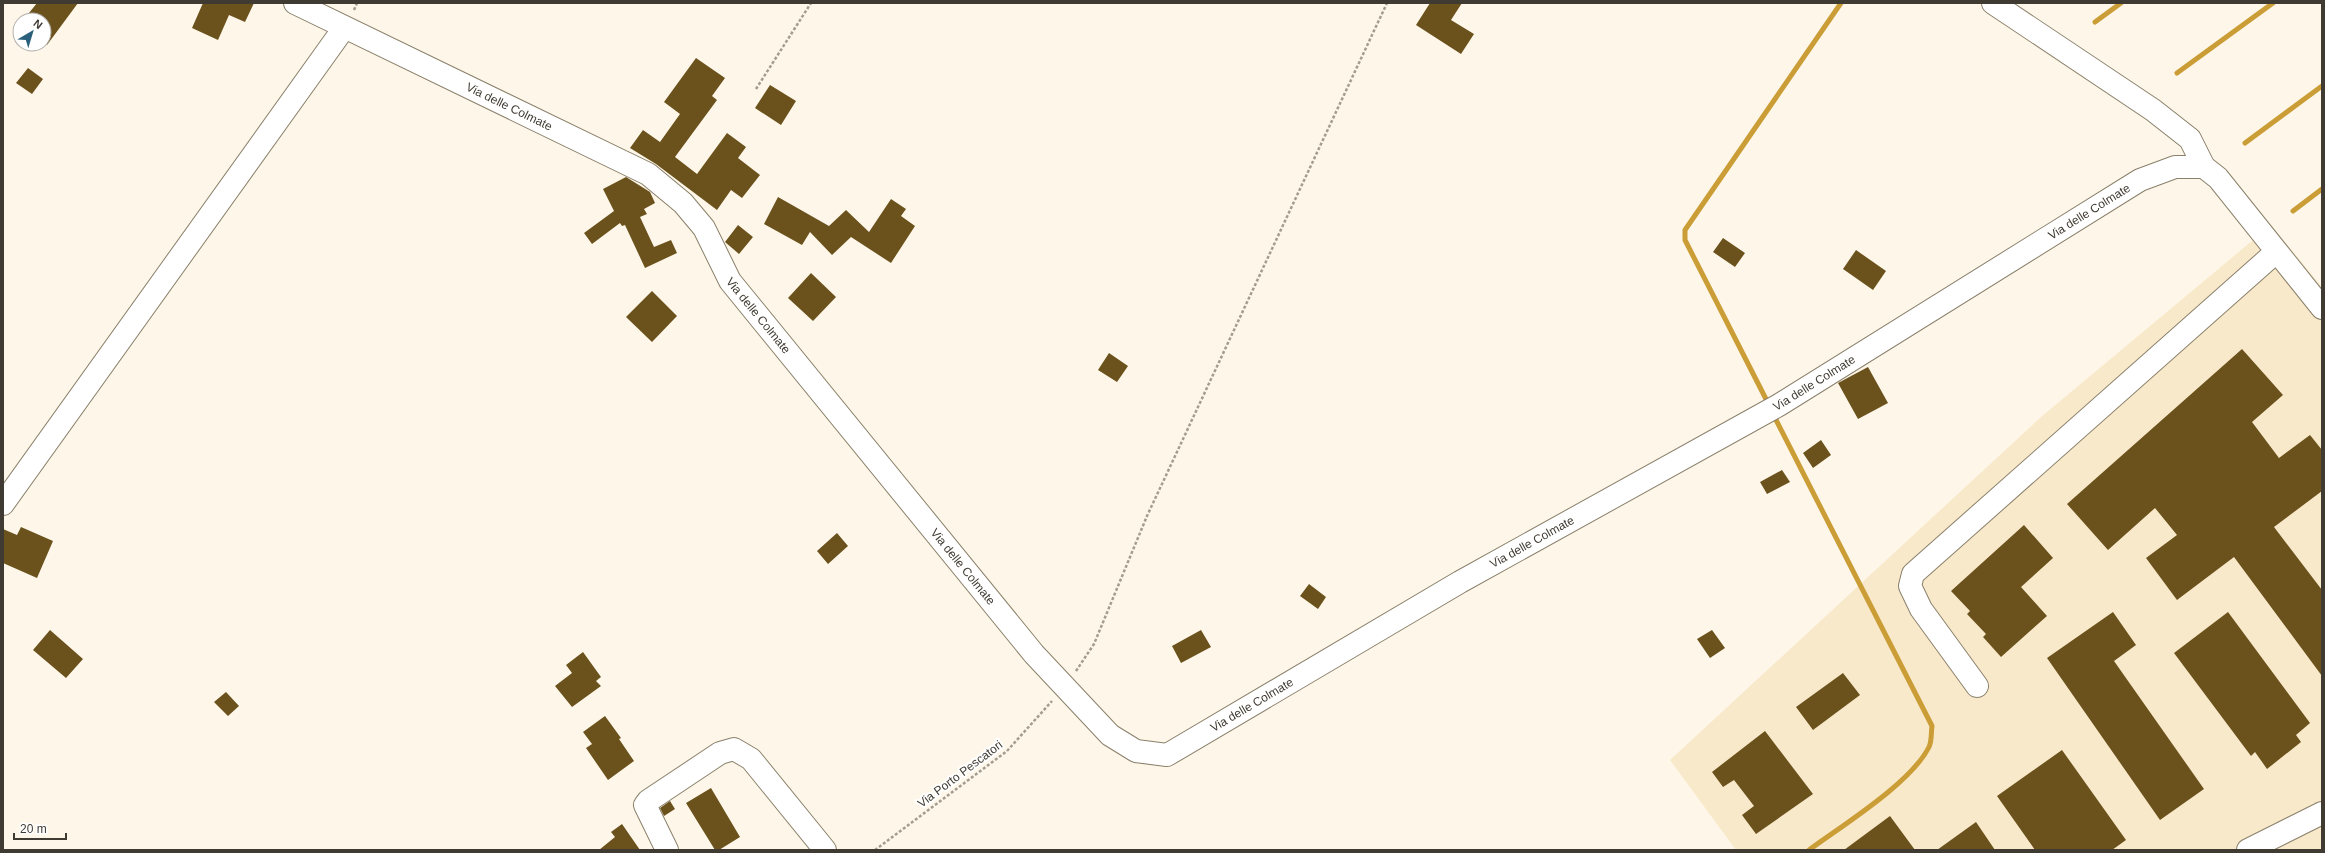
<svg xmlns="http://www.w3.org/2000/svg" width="2325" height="853" viewBox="0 0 2325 853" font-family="Helvetica,sans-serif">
<rect width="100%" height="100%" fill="#fef7e9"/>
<path fill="#f9e9cb" d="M2271 225 2322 287V850H1736L1670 760 2041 417Z"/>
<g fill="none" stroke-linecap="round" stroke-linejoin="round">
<path stroke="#cb9d36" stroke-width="5" d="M2095 22 2121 3
M2177 73 2273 3
M2245 143 2322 86
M2293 211 2322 189
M1769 405 1685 240V230L1841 3
M1773 414 1932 726C1931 732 1932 741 1929 747 1911 783 1843 825 1809 850"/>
</g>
<path fill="#6b521d" d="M37 3H78L47 45 44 41V20L25 18Z
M203 3H254L245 22 229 15 218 40 192 28Z
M1430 3H1462L1451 20 1474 34 1461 54 1416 25Z
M696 58 725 78 712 96 717 100 675 157 697 174 727 133 746 147 738 158 760 175 742 198 731 190 717 210 656 164 630 148 643 130 660 142 680 114 664 102Z
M28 68 43 79 32 94 16 83Z
M770 85 796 101 781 125 755 108Z
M626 177 650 192 655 203 644 209 647 214 640 217 654 247 671 240 677 253 645 268 625 225 622 226 620 223 592 244 584 233 614 211 603 189Z
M778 197 829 226 846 210 869 232 891 199 906 209 901 216 915 226 891 263 851 237 832 255 810 232 802 245 764 224Z
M738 225 753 237 739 254 725 242Z
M1723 238 1745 253 1735 267 1713 252Z
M1856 250 1886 271 1873 290 1843 269Z
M811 273 836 297 813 321 788 298Z
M652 291 677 316 652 342 626 317Z
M2242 349 2283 395 2252 422 2279 458 2310 435 2322 450V491L2274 527 2322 590V676L2234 557 2177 600 2146 558 2177 535 2155 508 2108 550 2067 504Z
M1109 353 1128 366 1117 382 1098 370Z
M1868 367 1888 403 1858 419 1838 383Z
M1821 440 1831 455 1813 468 1803 453Z
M1782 470 1790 482 1767 494 1760 482Z
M2024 525 2053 558 2021 587 2047 616 2001 657 1983 637 1986 634 1967 614 1970 611 1951 591Z
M21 527 53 541 37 578 3 563V529L17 535Z
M837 533 848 546 828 564 817 551Z
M1309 584 1326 597 1318 609 1300 596Z
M2113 612 2136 645 2114 661 2204 789 2160 820 2047 658Z
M2228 612 2310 723 2296 735 2301 742 2267 769 2255 752 2251 756 2174 653Z
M50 630 83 659 66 678 33 650Z
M1201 630 1211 647 1181 663 1172 646Z
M1712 630 1725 648 1710 658 1697 639Z
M583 652 601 677 596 681 601 686 572 707 555 686 572 673 566 665Z
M1843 673 1860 695 1813 730 1796 707Z
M226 692 239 706 228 716 214 702Z
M605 716 621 738 619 739 634 761 608 780 586 748 592 744 583 732Z
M1765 731 1813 794 1756 834 1742 815 1754 806 1734 780 1723 787 1712 772Z
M2062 750 2126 840 2112 850H2035L1997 796Z
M711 788 740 837 719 850H715L686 803Z
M670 801 675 809 664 816 660 808Z
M1890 816 1915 850H1844Z
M1976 822 1995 850H1937Z
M622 824 640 850H599L615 837 611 832Z"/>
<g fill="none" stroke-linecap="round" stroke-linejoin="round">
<defs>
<g id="minor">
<path id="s1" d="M295 3 648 174 683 203 704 228 730 281 1034 654 1110 735 1136 751 1167 755 1460 582 1779 405 2140 180 2175 167H2204L2218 178 2322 308"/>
<path d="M1993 3 2153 110 2190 139 2204 167"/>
<path d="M3 504 344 28"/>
<path d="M1977 686 1921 609 1910 586 1913 574 2276 252"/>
<path d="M667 850 645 805 648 801 720 753 734 749 751 759 825 850"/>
<path d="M2248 850 2322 813"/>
</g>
</defs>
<use href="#minor" stroke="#8a806b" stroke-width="24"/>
<path stroke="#a39d91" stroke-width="2.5" stroke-dasharray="3 2" stroke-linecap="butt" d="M354 10 357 3
M756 89 811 3
M1076 671 1094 644 1147 516 1387 3
M875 850 1007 751 1052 701"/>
<use href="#minor" stroke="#fff" stroke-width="22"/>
</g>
<g text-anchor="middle" stroke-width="4" stroke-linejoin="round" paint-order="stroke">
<g font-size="12" fill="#403b32" stroke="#fff">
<text dy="4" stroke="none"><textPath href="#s1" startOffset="238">Via delle Colmate</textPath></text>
<text dy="4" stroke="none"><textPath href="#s1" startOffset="2254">Via delle Colmate</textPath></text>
<text dy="4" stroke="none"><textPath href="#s1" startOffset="574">Via delle Colmate</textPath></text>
<text dy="4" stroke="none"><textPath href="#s1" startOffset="1930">Via delle Colmate</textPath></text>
<text dy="4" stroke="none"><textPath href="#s1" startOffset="1606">Via delle Colmate</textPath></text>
<text dy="4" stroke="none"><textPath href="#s1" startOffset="898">Via delle Colmate</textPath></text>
<text dy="4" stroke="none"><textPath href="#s1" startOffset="1282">Via delle Colmate</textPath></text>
<text transform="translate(960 774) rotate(-37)" y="4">Via Porto Pescatori</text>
</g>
</g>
<rect width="2325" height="853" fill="none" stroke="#403b32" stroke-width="8"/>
<g transform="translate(32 32) rotate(38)"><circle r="19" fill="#ffffff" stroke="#b3b1ad"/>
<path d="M0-3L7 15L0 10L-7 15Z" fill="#2a607b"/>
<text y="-6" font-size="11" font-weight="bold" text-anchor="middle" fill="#403b32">N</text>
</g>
<path d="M14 833v6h52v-6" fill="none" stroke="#403b32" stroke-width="2"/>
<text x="20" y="833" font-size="12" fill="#403b32" stroke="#ffffff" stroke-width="3" paint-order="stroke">20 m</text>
</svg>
